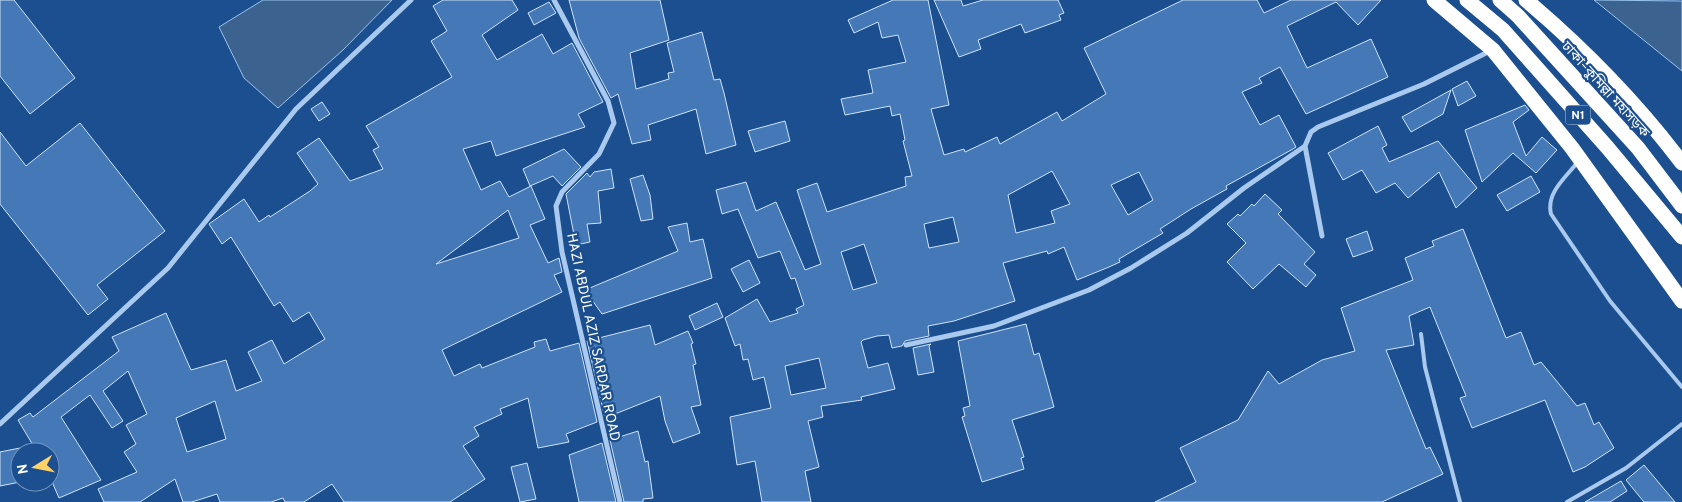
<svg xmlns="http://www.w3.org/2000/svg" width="1682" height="502" viewBox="0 0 1682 502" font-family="Overpass,'Noto Sans Bengali',sans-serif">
<rect width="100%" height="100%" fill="#1b4f8f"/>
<path fill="#3c6290" stroke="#9cc4f0" d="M263 0H392L343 50 278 108 244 78 219 27Z
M1594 0 1682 1V71Z"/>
<path fill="#4478b7" stroke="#cfe3fa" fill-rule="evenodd" d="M0 0H14L75 78 30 114 0 76Z
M443 0H512L518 10 482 35 497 60 542 34 553 54 572 43 603 102 578 114 585 127 496 156 491 141 463 149 481 190 500 181 509 197 531 186 545 219 530 225 548 263 559 258 562 272 554 275 562 292 442 350 454 376 480 364 482 368 535 347 534 342 546 339 550 351 579 343 597 422 566 434 569 442 538 448 528 398 500 409 502 414 474 427 479 436 463 446 485 479 450 502H344L332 484 304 502H285L283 498 271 502H220L217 494 192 502H183L175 479 140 502H104L98 489 137 472 124 452 136 444 126 425 147 414 128 371 103 391 123 421 112 428 90 395 61 417 101 480 59 498 50 477V452H37L18 420 30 413 33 417 119 351 112 337 166 313 191 370 226 360 236 391 262 381 248 352 272 340 284 364 325 339 309 312 293 322 280 302 274 306 231 237 222 244 209 224 244 199 259 222 269 215 270 217 310 191 318 184 297 153 319 138 350 181 383 169 373 150 379 147 366 126 452 77 431 41 447 31 433 6ZM508 210 519 238 436 264ZM215 401 226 439 187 452 176 418Z
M569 0H660L669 40 630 53 636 89 669 79 668 73 674 72 667 43 702 32 714 80 720 79 724 93 736 145 706 154 696 109 648 125 651 140 632 144 618 94 611 98 579 38Z
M893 0H928L949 105 931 109 944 155 964 149 965 152 997 137 1000 144 1057 112 1062 121 1106 94 1084 48 1183 0H1257L1264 13 1291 0H1381L1358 25 1336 2 1287 26 1307 68 1371 39 1388 77 1306 114 1280 67 1259 78 1262 83 1242 92 1260 125 1279 115 1296 147 1293 149 1226 186 1227 189 1191 209 1160 229 1163 233 1119 259 1120 262 1109 267 1077 280 1064 247 1048 254 1047 251 1003 263 1015 301 954 321 928 326 929 336 905 341 902 346 892 348 889 335 877 336 863 340 861 342 868 368 888 363 895 389 861 397 862 400 821 406 823 417 808 421 819 467 805 471 811 502H762L755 461 737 465 730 417 771 408 764 377 753 380 748 359 743 360 740 344 735 346 725 318 757 299 770 322 798 313 796 309 804 305 795 278 791 279 780 251 758 258 738 209 722 214 716 190 746 182 756 211 776 202 805 270 821 264 797 190 817 183 827 212 906 186 905 177 912 176 903 141 905 140 900 114 892 116 890 106 845 115 841 99 873 93 868 70 906 62 898 35 882 38 878 22 854 33 848 20ZM1052 171 1070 204 1051 211 1055 223 1016 233 1008 195ZM1139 172 1153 200 1128 215 1111 185ZM953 217 959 242 929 248 924 224ZM864 244 877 283 853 290 841 252ZM819 358 826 388 791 395 785 366Z
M934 0H961L963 6 983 0H1058L1064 13 1059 15 1061 20 1025 33 1021 24 978 40 981 49 959 57Z
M549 2 556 13 534 25 528 13Z
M1467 81 1476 96 1458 106 1452 89Z
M1451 90 1443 114 1411 132 1402 117Z
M322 102 330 114 319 121 311 109Z
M1525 105 1529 110 1513 122 1526 156 1542 137 1557 150 1536 173 1513 153 1482 182 1465 130Z
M785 121 790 141 755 152 748 131Z
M80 123 165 231 97 285 108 299 88 315 0 204V132L26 166Z
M1378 126 1387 145 1382 148 1389 162 1438 141 1477 188 1456 208 1439 172 1408 198 1395 183 1376 193 1362 170 1343 180 1328 153Z
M564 149 581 167 562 186 553 176 530 186 523 169Z
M611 169 614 188 598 191 601 223 587 224 590 242 576 245 566 194 587 173 590 177 594 172Z
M643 175 650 195 653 219 641 221 630 179Z
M1531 176 1540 192 1507 211 1497 195Z
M1265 194 1282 210 1278 214 1315 252 1304 264 1316 275 1306 287 1279 264 1253 289 1227 262 1246 243 1227 224 1238 214 1240 216 1252 204 1254 206Z
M687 223 690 242 703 239 712 278 602 314 585 290 678 251 668 227Z
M1463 229 1506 338 1521 332 1534 365 1541 362 1577 406 1585 403 1594 425 1599 422 1614 448 1585 467 1573 472 1545 400 1472 428 1460 398 1466 396 1430 307 1409 316 1414 345 1386 350 1426 449 1430 447 1443 474 1382 502H1155L1196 482 1180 448 1238 420 1268 371 1279 384 1322 360 1355 351 1341 308 1413 280 1405 258 1434 246 1432 241Z
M1367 231 1373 250 1353 257 1346 239Z
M749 260 760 283 743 292 731 269Z
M717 303 723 317 695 330 689 316Z
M1026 324 1034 355 1039 353 1054 407 1012 420 1024 457 1021 458 1024 469 982 482 962 417 965 416 963 408 970 406 958 341Z
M650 325 655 345 688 331 693 343 691 344 696 364 693 365 701 405 691 407 700 433 673 443 665 421 660 396 605 418 587 341Z
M931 344 929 346 934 372 918 375 913 348Z
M638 431 645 462 648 461 653 498 643 499V502H624L610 440Z
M602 443 616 502H579L569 455Z
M20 448V482L0 486V452Z
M527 463 536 499 520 502 511 467Z
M1644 465 1675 502H1644L1626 480Z
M1621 481 1627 491 1610 502H1585Z"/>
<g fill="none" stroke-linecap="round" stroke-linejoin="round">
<path stroke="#a9c9ee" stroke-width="4" d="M1577 163C1565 178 1546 193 1551 214L1610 301 1682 387
M1421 334 1425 367 1460 502
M1567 502 1626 468 1682 424"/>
<path stroke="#a9c9ee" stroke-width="5" d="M554 0 608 101 614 123 599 154 562 192 556 206 562 252 620 502
M1322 236 1305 146 1311 132 1318 127 1424 84 1490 51
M906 345 994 326 1089 290 1131 268 1187 233 1244 188 1305 146
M0 424 168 268 296 109 411 0"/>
<path stroke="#fff" stroke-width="15" d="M1434 0 1493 50 1572 148 1682 301
M1467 0 1503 30 1607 147 1682 237
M1500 0 1518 16 1638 148 1682 206
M1526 0C1584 49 1636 102 1682 163"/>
</g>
<g text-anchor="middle" stroke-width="4.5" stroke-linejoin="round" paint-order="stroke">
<rect fill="#1b4f8f" stroke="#bbcadd" stroke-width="1" x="1565.5" y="105.5" width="25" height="19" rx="4"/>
<g font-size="12" font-weight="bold" fill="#fff">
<text x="1578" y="119">N1</text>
</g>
<g font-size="14" fill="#fff" stroke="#1b4f8f">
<text transform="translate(1606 89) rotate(48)" y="5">ঢাকা–কুমিল্লা মহাসড়ক</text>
<text transform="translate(594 337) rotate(78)" y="5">HAZI ABDUL AZIZ SARDAR ROAD</text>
</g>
</g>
<g transform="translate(35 467) rotate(260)"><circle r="24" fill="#1b4f8f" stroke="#7695bc"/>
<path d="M0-4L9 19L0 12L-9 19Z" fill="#ffd166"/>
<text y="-8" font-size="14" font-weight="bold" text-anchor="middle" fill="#ffffff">N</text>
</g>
</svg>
